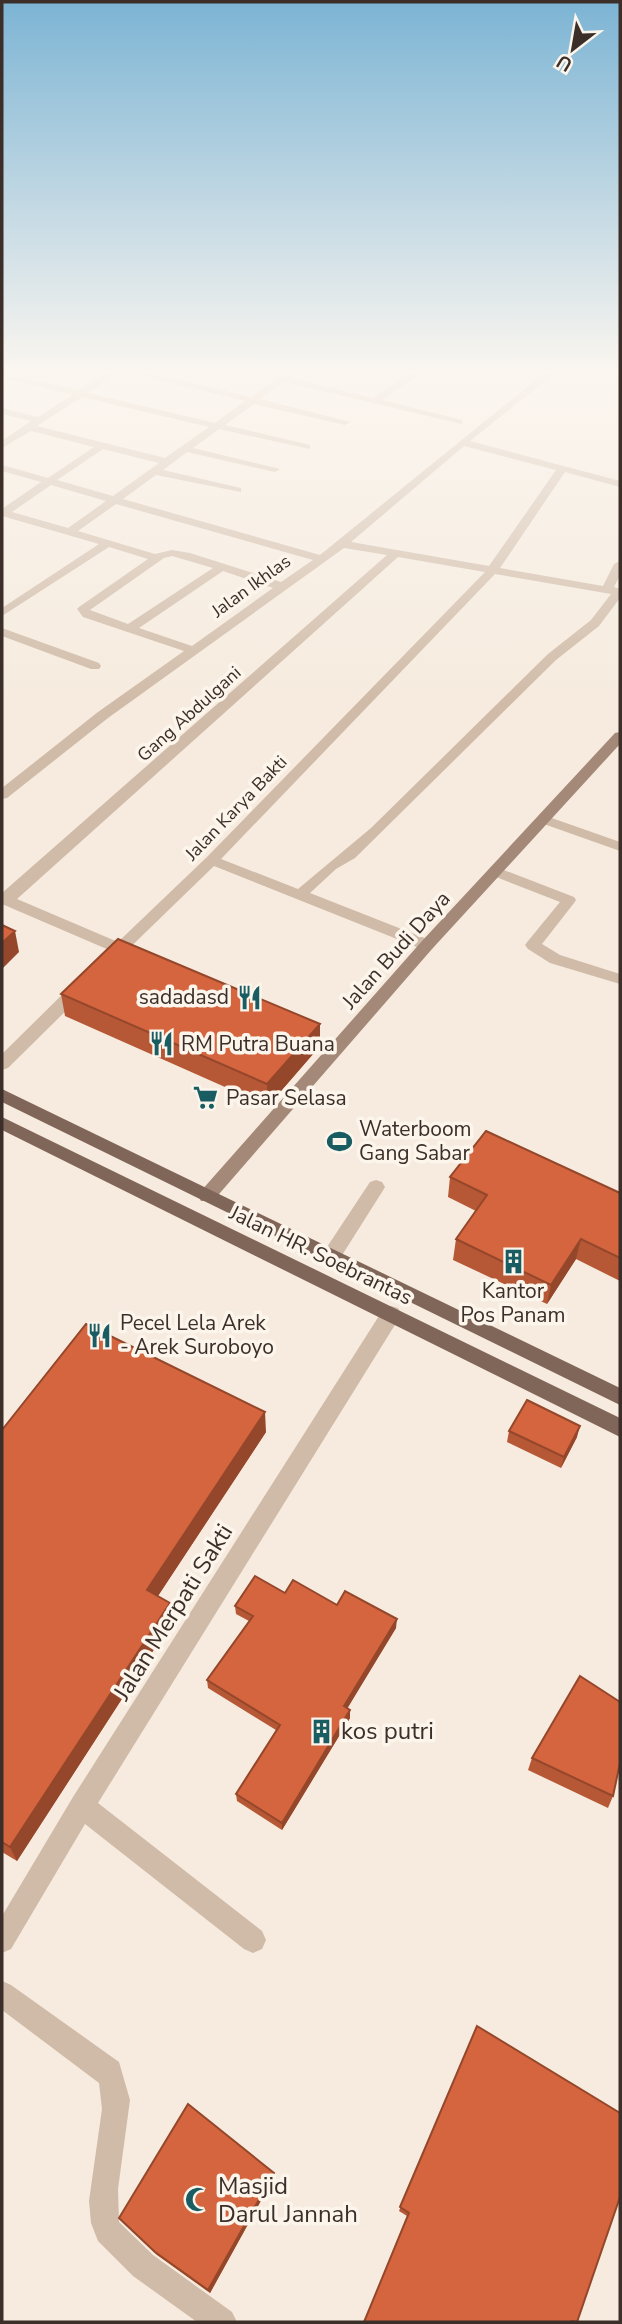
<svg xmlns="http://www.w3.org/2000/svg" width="622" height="2324" viewBox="0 0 622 2324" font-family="'Nunito Sans',sans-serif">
<rect width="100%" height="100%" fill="#f6ebde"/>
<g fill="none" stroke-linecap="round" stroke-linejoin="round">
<path fill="#d0bba8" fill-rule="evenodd" d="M2 374 79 390 103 374H115L88 393 215 423 245 401 134 374H152L251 397 283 374H294L290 378 373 398 408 374H420L382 400 462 420V424L284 382 260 399 350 422 345 425 254 404 225 425 310 445V449L219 429 193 448 280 469 275 472 187 452 163 470 241 488V492L156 475 123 499 320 555 543 374H554L470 441 620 481V487L565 472 500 568 603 586 614 564 620 561V575L614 587 620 589V598L599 626 556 660 355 858 336 869 310 893 432 941 435 945 432 949H422L214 866 114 963 109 964 101 959 109 950 2 904V893L387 555 344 548 108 718 7 798 2 799V788L98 712 184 651 83 617 77 609 79 607 148 559 109 547 2 616V608L99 544 2 516V509L41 482 2 471V465L48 478 94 447 31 431 2 448V441L31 421 2 414V408L38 417 72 395 2 378ZM82 397 209 427 165 458 37 426ZM464 446 556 470 489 566 351 542ZM103 449 159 463 113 496 57 480ZM51 485 106 501 68 528 12 512ZM116 504 313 560 281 582 190 553 172 550 155 554 78 531ZM172 556 213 568 128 624 90 610 164 558ZM398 557 485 572 207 857 118 942 17 899ZM223 571 273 588 192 646 139 628ZM495 574 611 594 591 620 548 654 371 828 298 889 221 859Z
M2 628 99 663 101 666 99 669H91L2 636Z
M546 816 620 842V851L541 823 539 820Z
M496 867 574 897 576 900 574 903 542 944 560 955 620 974V984L550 963 528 949 525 945 528 941 560 902 491 875 489 872 491 869Z
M79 983 85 984 87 988 85 992 8 1068 2 1070V1054L73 984Z
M376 1180 382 1182 385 1187 382 1192 339 1260 332 1262 325 1260 323 1255 325 1250 370 1182Z
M391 1306 398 1308 401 1314 398 1320 98 1803 262 1931 266 1940 262 1949 253 1953 244 1949 85 1824 11 1949 2 1953V1916L73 1797 384 1308Z
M2 1981 11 1985 119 2062 130 2100 118 2189 119 2222 153 2255 232 2312 237 2322H197L133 2276 98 2241 91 2223 89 2201 102 2109 99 2083 2 2010Z"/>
<path fill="#a48979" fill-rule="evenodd" d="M620 732V744L432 949 213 1201H201L198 1196 201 1191 422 941 615 733Z"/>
<path fill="#806659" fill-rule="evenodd" d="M2 1089 620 1388V1405L2 1102Z
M2 1117 620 1418V1437L2 1130Z"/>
</g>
<path fill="#b65735" d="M61 994 320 1024V1046L268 1106 65 1016Z
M450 1177 620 1193V1281L576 1259 547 1304 453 1260 456 1239 476 1211 448 1197Z
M2 1430 266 1432 158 1596 170 1603 173 1620 17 1861 2 1852Z
M509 1431 577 1437 561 1468 507 1442Z
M285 1593 337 1605 396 1628 347 1708 350 1710V1718L282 1830 237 1801 236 1794 276 1730 208 1688 207 1680 249 1621 236 1614 235 1606Z
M532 1758 613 1796 608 1808 528 1770Z
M477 2026 577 2322H364L407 2216 399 2211Z
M274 2173V2177L210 2293 157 2255 122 2221Z"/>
<path fill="#94472b" d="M15 931 19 952 2 969V943Z
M320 1024V1046L268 1106 267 1084Z
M581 1239 576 1259 547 1304 551 1285Z
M265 1412 266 1432 150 1608 147 1590Z
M580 1426 577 1437 561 1468 564 1457Z
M170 1603 173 1620 17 1861 10 1847Z
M397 1619 396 1628 344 1714V1706Z
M350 1710V1718L282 1830V1823Z
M274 2173V2177L210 2293 208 2290Z"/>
<path fill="#d4653e" stroke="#94472b" stroke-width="2" d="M2 925 15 931 2 943Z
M118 939 320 1024 267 1084 61 994Z
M486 1131 620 1193V1258L581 1239 551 1285 456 1239 487 1195 450 1177Z
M86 1324 265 1412 147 1590 170 1603 10 1847 2 1842V1430Z
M527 1400 580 1426 564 1457 509 1431Z
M255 1576 285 1593 293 1580 337 1605 345 1591 397 1619 344 1706 350 1710 282 1823 236 1794 280 1725 207 1680 253 1616 235 1606Z
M580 1676 620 1702V1763L613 1796 532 1758Z
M477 2026 620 2113V2197L577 2322 572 2321V2322H364L409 2213 400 2207Z
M188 2104 274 2173 208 2290 155 2252 119 2218Z"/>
<linearGradient id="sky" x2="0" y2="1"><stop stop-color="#7cb4d4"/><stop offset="0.53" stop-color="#fbf6f0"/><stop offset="1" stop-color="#fbf6f0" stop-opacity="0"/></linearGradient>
<rect width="622" height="700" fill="url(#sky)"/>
<defs>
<symbol id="restaurant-bare" viewBox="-9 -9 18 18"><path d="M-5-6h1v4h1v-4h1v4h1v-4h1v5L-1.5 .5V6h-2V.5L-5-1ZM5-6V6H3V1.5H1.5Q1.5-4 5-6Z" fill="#195d63" stroke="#fcf5ec" stroke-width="2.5" paint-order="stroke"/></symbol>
<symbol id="supermarket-bare" viewBox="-9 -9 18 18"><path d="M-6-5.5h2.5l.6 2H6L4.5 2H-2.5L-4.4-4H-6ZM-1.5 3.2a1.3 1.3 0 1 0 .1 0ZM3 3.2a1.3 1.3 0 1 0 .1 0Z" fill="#195d63" stroke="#fcf5ec" stroke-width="2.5" paint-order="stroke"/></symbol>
<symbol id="stadium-bare" viewBox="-9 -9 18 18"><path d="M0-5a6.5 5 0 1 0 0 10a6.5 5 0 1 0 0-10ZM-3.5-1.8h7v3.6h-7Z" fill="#195d63" stroke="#fcf5ec" stroke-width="2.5" paint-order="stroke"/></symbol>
<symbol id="building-bare" viewBox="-9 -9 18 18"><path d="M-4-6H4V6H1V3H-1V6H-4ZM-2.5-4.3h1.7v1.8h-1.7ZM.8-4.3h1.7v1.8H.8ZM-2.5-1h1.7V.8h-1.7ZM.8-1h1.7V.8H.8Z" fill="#195d63" stroke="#fcf5ec" stroke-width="2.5" paint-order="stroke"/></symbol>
<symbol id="mosque-bare" viewBox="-9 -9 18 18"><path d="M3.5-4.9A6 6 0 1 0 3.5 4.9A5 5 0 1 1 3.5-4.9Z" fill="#195d63" stroke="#fcf5ec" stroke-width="2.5" paint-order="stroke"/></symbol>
</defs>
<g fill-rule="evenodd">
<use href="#restaurant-bare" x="232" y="980" width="35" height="35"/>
<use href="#restaurant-bare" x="144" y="1026" width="35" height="35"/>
<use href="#supermarket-bare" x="188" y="1080" width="35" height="35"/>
<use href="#stadium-bare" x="322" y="1124" width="35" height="35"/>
<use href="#building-bare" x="496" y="1244" width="35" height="35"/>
<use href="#restaurant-bare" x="82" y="1318" width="35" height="35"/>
<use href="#building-bare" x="304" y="1714" width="35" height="35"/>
<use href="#mosque-bare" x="180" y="2182" width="35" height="35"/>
</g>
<g text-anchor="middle" stroke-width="7" stroke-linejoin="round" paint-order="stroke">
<g font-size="18" fill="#3c2f29" stroke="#fcf5ec">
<text transform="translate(251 586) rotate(-36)" y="6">Jalan Ikhlas</text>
<text transform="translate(189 714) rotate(-42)" y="6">Gang Abdulgani</text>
<text transform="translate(236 808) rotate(-46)" y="6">Jalan Karya Bakti</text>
</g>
<g font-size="21" fill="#3c2f29" stroke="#fcf5ec">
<text transform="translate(396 950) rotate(-48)" y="7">Jalan Budi Daya</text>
<text transform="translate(321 1255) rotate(26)" y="7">Jalan HR. Soebrantas</text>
</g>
<g font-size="21" fill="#3c2f29" stroke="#fcf5ec" text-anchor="start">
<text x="229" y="1004" text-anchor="end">sadadasd</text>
<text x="181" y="1051">RM Putra Buana</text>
<text x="226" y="1105">Pasar Selasa</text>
<text x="359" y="1136">Waterboom<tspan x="359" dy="24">Gang Sabar</tspan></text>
<text x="513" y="1298" text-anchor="middle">Kantor<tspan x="513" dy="24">Pos Panam</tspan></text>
<text x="120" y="1330">Pecel Lela Arek<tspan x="120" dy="24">- Arek Suroboyo</tspan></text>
</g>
<g font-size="24" fill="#3c2f29" stroke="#fcf5ec">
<text transform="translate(173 1612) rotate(-58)" y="8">Jalan Merpati Sakti</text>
</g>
<g font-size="24" fill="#3c2f29" stroke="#fcf5ec" text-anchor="start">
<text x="341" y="1739">kos putri</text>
<text x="218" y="2194">Masjid<tspan x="218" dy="28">Darul Jannah</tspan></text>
</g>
</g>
<rect width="622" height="2324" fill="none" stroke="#3c2f29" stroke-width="7"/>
<g transform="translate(573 49) rotate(211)" stroke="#fcf5ec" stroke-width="5" paint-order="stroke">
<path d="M0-5L12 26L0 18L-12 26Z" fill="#3c2f29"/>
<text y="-10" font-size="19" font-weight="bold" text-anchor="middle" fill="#3c2f29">U</text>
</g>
</svg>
